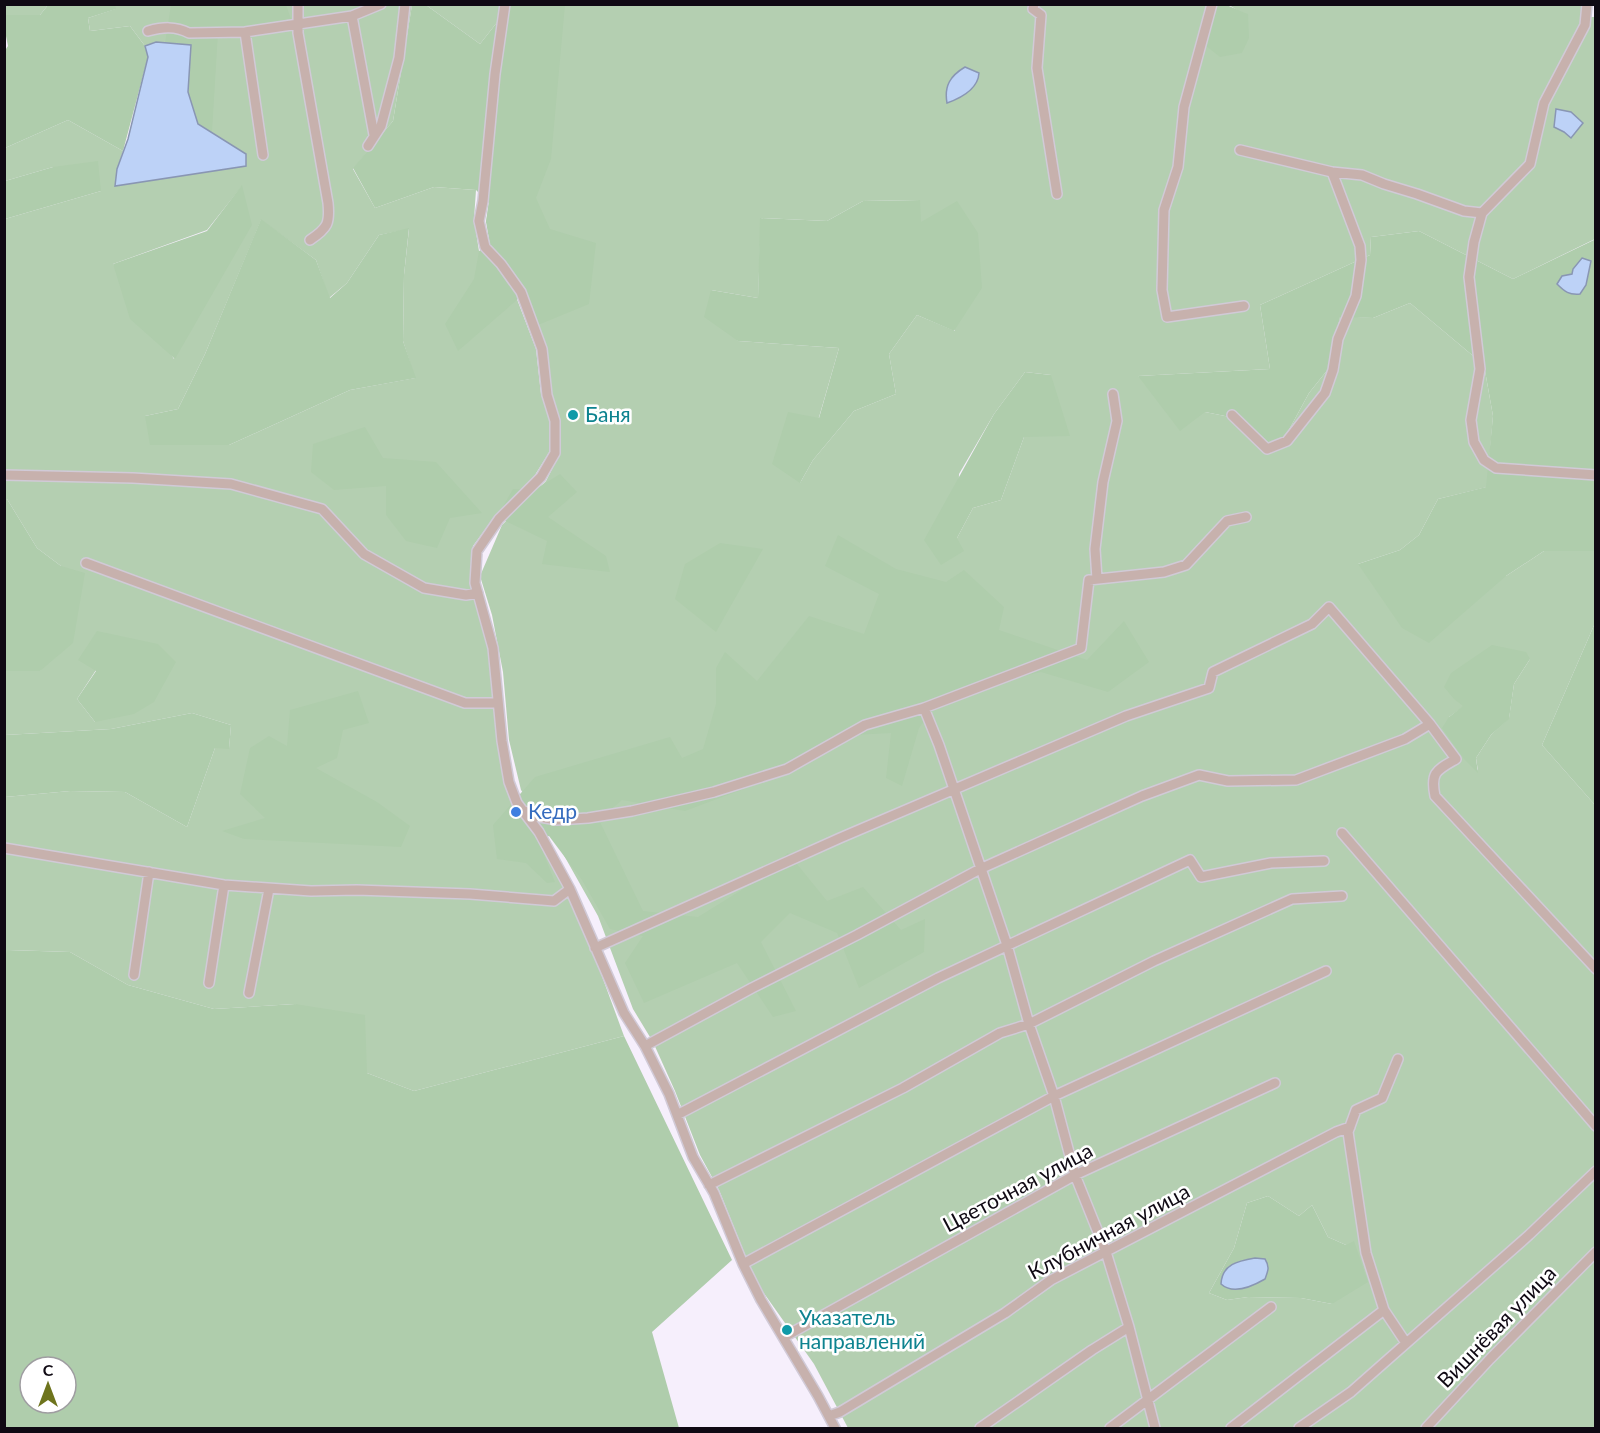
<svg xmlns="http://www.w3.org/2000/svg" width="1600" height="1433" viewBox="0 0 1600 1433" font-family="Lato,sans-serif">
<rect width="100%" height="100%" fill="#f6effc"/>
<path fill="#b4cfb1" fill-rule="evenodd" d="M4 5H48L40 15H5Z
M115 5H412L393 121 353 169 375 208 434 187 476 190 474 219 479 251 496 267 515 294 536 349 541 394 550 421V451L535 475 495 516 473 546 470 583 486 627 509 794 536 831 582 922 624 1036 414 1091 367 1073 295 1004 214 1009 128 985 70 952 9 950 5 957V797L70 791 125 792 187 827 215 748H229L231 725 192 713 111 729 5 735V671H40L61 566 37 548 7 499 5 500V219L101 191 53 167 5 181V148L68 120 123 151 117 169 115 186 246 166 198 124 156 42 145 46 130 26 90 31 88 18 115 9ZM242 186 174 359 113 264 207 230ZM261 220 316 260 329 298 347 283 379 235 409 229 404 275 403 341 415 378 350 390 229 445 145 416 178 409 205 354ZM96 670 95 722 77 699Z
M426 5H503L502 16 480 44Z
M516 5H1217L1206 46 1237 10 1229 5H1592L1591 17H1596L1595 239 1513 279 1419 231 1371 237 1370 255 1260 305 1270 369 1138 376 1205 412 1240 419 1285 437 1309 393 1329 368 1340 316 1373 318 1410 303 1484 365 1493 416 1487 487 1438 499 1419 535 1400 550 1358 564 1506 576 1544 551H1595V623L1542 745 1595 805V1428H848L814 1364 756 1282 719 1190 700 1155 675 1091 653 1042 633 1009 598 916 548 827 521 790 509 740 503 672 492 615 480 576 502 525 546 481 558 457 559 422 551 393 547 349 526 291 486 222ZM920 200V222L955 331 917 315 889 354 896 394 854 411 813 460 800 483 839 348 738 341 711 290 758 298 761 218 827 221 863 201ZM1025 372 1051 375 1024 437 1001 500 973 508 957 538 959 474 994 414ZM1530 659 1514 684 1509 718 1491 735 1476 758 1478 771 1449 717ZM1268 1196 1299 1216 1312 1205 1328 1237 1346 1245 1332 1304 1301 1298 1248 1297 1227 1300 1209 1293 1234 1248 1247 1203Z"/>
<path fill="#afcdac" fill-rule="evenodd" d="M1217 4C1229 4 1236 10 1248 14L1249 38 1242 53 1220 57 1206 46Z
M48 5H115L116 9 88 18 90 31 130 26 145 46 148 57 123 151 68 120 5 148 4 52 8 46 5 31V15H40Z
M171 5H286L291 19 218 32 212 132 198 124 188 92 191 45 165 43Z
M412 5H426L480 44 502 16 503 5H565L551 159 536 198 550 229 596 243 589 304 538 325 526 292 458 351 445 324 474 279 479 251 490 245 486 222 489 203 476 190 434 187 375 208 353 168 393 121Z
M98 161 101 191 5 219V181L53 167Z
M242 185 252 225 175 359 130 319 113 264 207 231Z
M920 200 921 222 957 201 978 233 982 288 954 331 917 315 889 354 896 394 854 411 813 460 800 483 772 464 788 412 819 418 839 348 738 341 704 317 711 290 758 298 760 218 827 221 863 201Z
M261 219 316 260 330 298 347 283 379 235 409 228 404 275 403 341 416 378 350 390 229 445H150L145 416 178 409 205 354Z
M1419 231 1513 279 1596 239 1595 551H1544L1506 576 1429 643 1402 628 1358 564 1400 550 1419 535 1438 499 1486 487 1493 416 1484 365 1410 303 1373 318 1340 317 1329 368 1309 393 1285 437 1268 444 1240 419 1205 412 1180 431 1138 376 1270 369 1260 305 1370 255 1371 237Z
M1025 372 1051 375 1070 436 1024 437 1001 500 973 508 957 538 964 551 941 565 924 540 994 414Z
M365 427 383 458 436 462 482 513 450 518 437 548 406 541 386 515V486L334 490 311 472 313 444Z
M560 474 577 492 548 517 606 556 610 572 542 564 547 541 497 517 513 489 534 490Z
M7 499 37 548 61 566 85 573 73 643 40 671H5L4 500Z
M838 535 896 569 946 582 964 570 1004 607 999 630 1087 660 1124 621 1149 662 1108 692 1041 672 944 695 919 728 902 786 886 778 891 733 853 735 795 770 685 811 622 800 599 820 643 911 698 917 748 886 788 853 827 901 863 887 901 930 925 919 924 952 859 988 837 933 790 913 761 942 796 1011 773 1017 737 963 644 1003 625 963 643 936 610 929 582 880 549 836 538 840 555 882 547 883 526 863 497 859 493 825 535 777 670 737 682 758 703 749 716 704V668L725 652 757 681 809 616 864 634 879 594 825 566Z
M720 543 763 549 716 632 675 599 685 564Z
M1595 623 1596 805H1595L1542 745Z
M97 631 158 644 176 662 154 702 134 714 95 722 77 699 96 671 78 660Z
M1492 645 1526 652 1530 659 1514 684 1509 719 1491 735 1476 758 1478 773 1464 759 1442 728 1449 717 1463 706 1454 699 1444 687 1451 673Z
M358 691 369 723 343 730 337 758 316 768 377 802 410 826 401 847 244 839 222 831 265 818 240 794 250 748 269 736 287 746 290 710Z
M192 713 231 725 229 749 215 748 187 827 125 792 70 791 5 797V735L111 729Z
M8 950 70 952 128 985 214 1009 295 1004 365 1015 367 1073 414 1091 624 1036 732 1260 652 1332 679 1428H5L4 957ZM30 1367H66V1403H30Z
M1268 1196 1299 1216 1312 1205 1328 1237 1346 1245 1354 1241 1368 1282 1332 1304 1301 1298 1248 1297 1227 1300 1209 1293 1234 1248 1247 1203Z"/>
<path fill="#bdd2f7" stroke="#8996b3" stroke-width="1.5" d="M156 42 191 45 188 92 198 124 246 154V166L115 186 117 169 128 139 148 57 145 46Z
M965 67 979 73C978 89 961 98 947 103 944 86 950 76 965 67Z
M1556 109 1571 112 1583 123 1571 138 1564 132 1554 127Z
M1582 258 1591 261 1586 285 1580 294C1569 295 1565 292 1557 284L1562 276 1572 274 1573 269Z
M1255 1258 1265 1259C1270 1267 1268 1271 1265 1279 1253 1286 1233 1295 1221 1284 1222 1264 1238 1261 1255 1258Z"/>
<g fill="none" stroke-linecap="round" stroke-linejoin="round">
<defs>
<path id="minor" d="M298 4V33L328 203C330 223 328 228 310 240
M505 4 495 74 483 201 479 221 485 247 501 264 521 292 542 349 547 395 555 421V453L541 477 499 519 477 551 475 583 493 648 502 741 509 782 517 803 539 832 570 889 624 1013 645 1046 669 1094 693 1157 714 1193 743 1264 761 1300 818 1396 835 1428
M1034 4 1033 9 1041 15 1037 68 1057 194
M1212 4 1184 107 1178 167 1164 210 1162 290 1167 317 1244 306
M1587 4 1585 25 1544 103 1530 164 1482 213 1474 242 1469 277 1480 369 1471 420 1474 442 1484 460 1496 468 1596 475
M352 16 374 135
M148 31C163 27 175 26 189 33L245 32 352 16 381 4
M245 32 263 155
M368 146 381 126 399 58 405 4
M1240 150 1332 172 1362 175 1384 184 1417 194 1464 211 1482 213
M1232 415 1267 449 1287 441 1325 393 1333 370 1338 339 1356 296 1361 260 1360 246 1332 172
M4 475 133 478 231 484 322 509 364 554 424 588 466 595 478 593
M86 563 465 703H498
M1097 579 1095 549 1103 482 1117 421 1113 394
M924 708 939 745 1007 945 1029 1024 1054 1096 1075 1175 1106 1252 1129 1327 1155 1428
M524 811 540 817 557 820 588 818 632 811 714 792 787 769 865 725 924 708 1081 648 1089 580 1164 572 1186 565 1227 521 1246 517
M1342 833 1596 1126
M4 848 224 885 311 891 357 890 470 894 554 901 570 889
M595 948 840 838 1126 716 1209 688 1213 672 1312 624 1329 607 1430 724 1456 759C1437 770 1430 772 1435 796L1596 969
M134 975 149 872
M209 983 224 885
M249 993 269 889
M645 1046 752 988 857 935 980 869 1142 796 1199 775 1228 781 1296 780 1405 739 1430 724
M1398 1059 1382 1098 1356 1110 1348 1132 1366 1253 1384 1310 1406 1343
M677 1115 938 978 1190 860 1201 877 1271 863 1324 861
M709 1185 903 1088 1000 1033 1029 1024 1154 961 1292 899 1342 896
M743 1264 1054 1096 1326 971
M784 1337 1075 1175 1275 1083
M829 1416 840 1412 1005 1313 1051 1280 1336 1132 1350 1127
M980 1428 1092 1350 1129 1327
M1110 1428 1271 1307
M1231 1428 1384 1310
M1299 1428 1351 1392 1529 1235 1596 1171
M1426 1428 1490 1359 1596 1252"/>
</defs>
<use href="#minor" stroke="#d1cad7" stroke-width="12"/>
<use href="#minor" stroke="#c7b1ad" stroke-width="9"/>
</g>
<g fill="#0f9aa8" stroke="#fff" stroke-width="2">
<circle cx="573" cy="415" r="6"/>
<circle cx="787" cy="1330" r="6"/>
</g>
<circle fill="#3f7fe0" stroke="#fff" stroke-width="2" cx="516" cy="812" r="6"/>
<g text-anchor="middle" stroke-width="5" stroke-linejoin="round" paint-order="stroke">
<g font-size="21" fill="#0d838f" stroke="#fff" text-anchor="start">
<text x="585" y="422">Баня</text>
<text x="799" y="1325">Указатель<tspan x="799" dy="24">направлений</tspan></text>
</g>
<g font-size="21" fill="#366cbe" stroke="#fff" text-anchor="start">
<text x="528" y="819">Кедр</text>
</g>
<g font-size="21" fill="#0f0913" stroke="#fff">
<text transform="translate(1018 1188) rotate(-28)" y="7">Цветочная улица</text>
<text transform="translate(1109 1232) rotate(-28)" y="7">Клубничная улица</text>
<text transform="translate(1497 1327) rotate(-46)" y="7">Вишнёвая улица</text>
</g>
</g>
<rect width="1600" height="1433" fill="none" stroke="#0f0913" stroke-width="12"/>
<g transform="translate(48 1385)"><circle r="28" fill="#ffffff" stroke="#9f9da1" stroke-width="1.5"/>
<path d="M0-4.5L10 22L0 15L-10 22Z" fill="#6e741d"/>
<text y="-9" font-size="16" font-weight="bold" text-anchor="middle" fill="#0f0913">С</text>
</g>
</svg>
